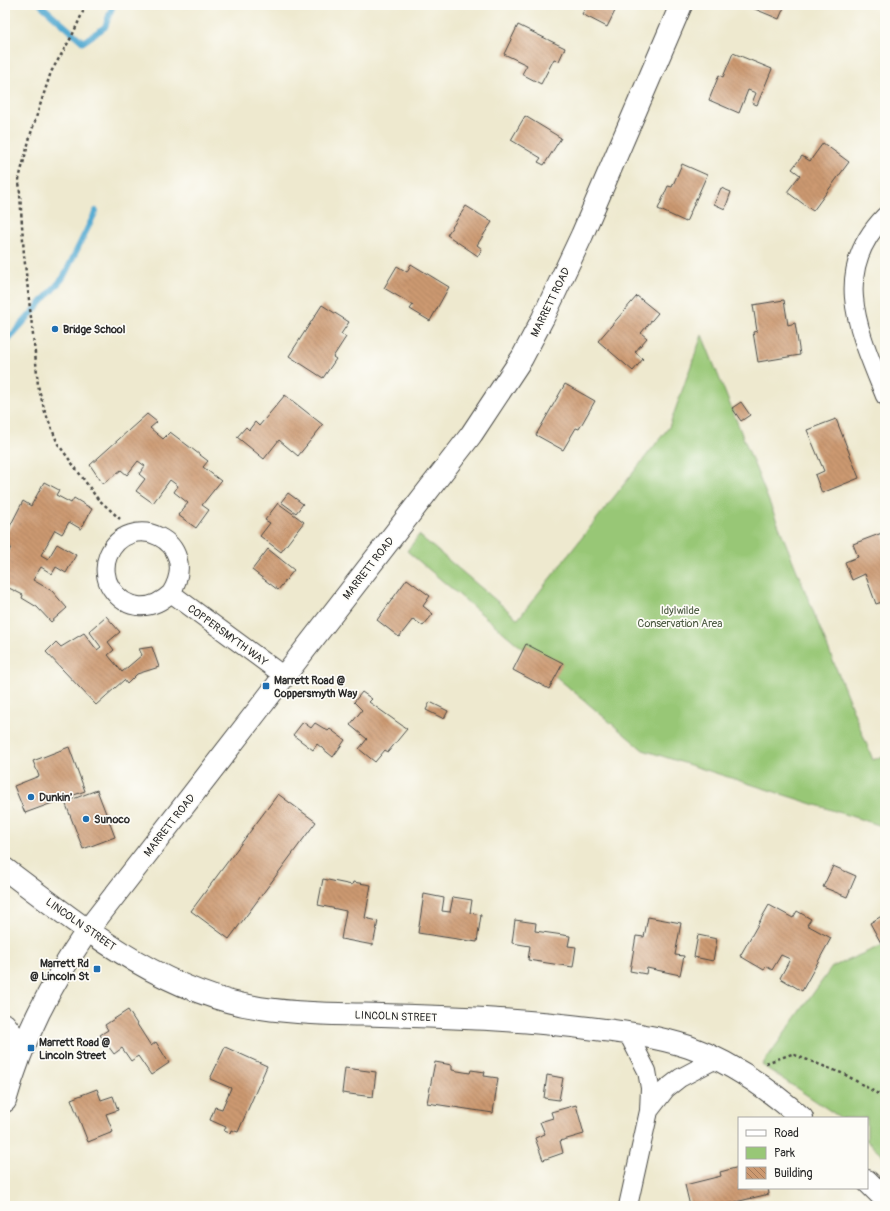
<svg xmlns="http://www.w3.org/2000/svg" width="890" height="1211" viewBox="0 0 890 1211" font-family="Pangolin,sans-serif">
<defs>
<pattern id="building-back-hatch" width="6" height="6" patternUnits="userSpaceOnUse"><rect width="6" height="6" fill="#cc9971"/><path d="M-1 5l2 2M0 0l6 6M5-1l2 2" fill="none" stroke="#a67d5d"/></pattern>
</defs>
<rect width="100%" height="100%" fill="#fdfcf7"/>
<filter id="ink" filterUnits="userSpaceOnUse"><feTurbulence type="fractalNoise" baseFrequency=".025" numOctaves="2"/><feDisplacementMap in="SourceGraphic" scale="8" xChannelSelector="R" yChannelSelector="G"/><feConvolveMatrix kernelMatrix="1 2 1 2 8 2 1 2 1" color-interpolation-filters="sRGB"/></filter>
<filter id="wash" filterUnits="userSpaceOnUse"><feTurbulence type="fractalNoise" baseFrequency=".012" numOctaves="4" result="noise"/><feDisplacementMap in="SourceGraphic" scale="16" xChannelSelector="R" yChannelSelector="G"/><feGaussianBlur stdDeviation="0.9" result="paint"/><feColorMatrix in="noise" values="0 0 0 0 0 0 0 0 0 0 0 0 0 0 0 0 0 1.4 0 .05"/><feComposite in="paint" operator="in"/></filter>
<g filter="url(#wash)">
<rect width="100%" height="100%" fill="#eee9cf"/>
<path fill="#98c776" stroke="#627950" d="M702 335 873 760 885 755V827L643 750 407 551 419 535 518 619 669 427Z
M885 944V1157L867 1141V1118H841L762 1065 832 967Z"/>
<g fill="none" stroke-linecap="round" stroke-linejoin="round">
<path stroke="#55aad1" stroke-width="6" d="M41 5 83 42 105 27 113 5
M5 343 63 278 96 211"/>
</g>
<g id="blocks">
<path fill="url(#building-back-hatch)" d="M587 5H618L607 27 582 14Z
M750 5H785L779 19 750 7Z
M518 25 565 48 559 61 554 59 541 84 522 74 527 65 504 54Z
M733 53 772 69 757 105 752 103 756 93 748 90 739 113 709 100 719 75 723 77Z
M525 116 561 138 544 165 538 162 541 158 511 140Z
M823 143 849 162 813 211 787 192 800 175 792 169 802 156 810 161Z
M682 164 707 175 686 222 658 209 668 186 672 187Z
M721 188 731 192 725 209 714 204Z
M466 206 492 222 477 245 482 249 478 256 447 235Z
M411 264 449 287 430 321 410 309 413 305 384 288 397 266 407 272Z
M637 296 658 313 641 333 647 338 635 352 643 359 633 371 598 341Z
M784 300 788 325 795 323 800 355 758 362 753 332 757 331 753 305Z
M322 305 349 322 341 334 346 337 333 357 336 359 323 378 289 356Z
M565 384 595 401 579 429 576 428 563 450 536 435Z
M285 395 323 425 298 456 279 440 264 459 237 437 246 427 249 430 255 422 259 426Z
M741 402 750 415 741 421 732 408Z
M147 414 157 422 150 428 163 439 170 432 208 461 203 467 221 481 202 505 209 510 196 528 178 515 188 503 174 492 178 486 170 480 153 503 136 491 145 479 139 474 145 466 138 461 127 475 121 470 103 484 90 465Z
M836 419 859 478 822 493 815 475 824 471 807 430Z
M44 482 59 490 56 495 71 503 74 498 92 509 81 529 69 522 62 534 55 530 41 555 48 559 57 544 76 555 66 573 56 567 52 574 41 567 33 580 52 591 67 608 51 622 37 607 22 598 23 595 5 586 6 570 5 560 11 547 5 545V536L23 501 31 506Z
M288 493 303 504 296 513 281 502Z
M278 503 304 522 281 552 260 536 270 523 265 520Z
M882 533 885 540V601L876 604 865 574 852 580 845 562 858 557 853 544Z
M268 549 294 570 278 590 252 570Z
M407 579 430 596 423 606 433 614 423 626 413 619 399 637 377 620Z
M106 616 120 632 108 642 114 650 108 655 122 672 142 655 139 649 152 647 159 667 137 674 127 684 124 680 96 705 46 652 56 642 61 647 84 633 97 650 101 647 89 631Z
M526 644 563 663 549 689 513 670Z
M362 692 372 699 369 702 407 729 388 752 385 750 375 762 359 749 367 739 350 725 362 710 354 702Z
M430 702 448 711 444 719 426 710Z
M303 722 311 728 315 723 328 731 330 729 345 740 333 757 317 744 313 750 293 735Z
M69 747 85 791 25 813 14 786 39 776 33 761Z
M97 790 115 837 83 849 65 802Z
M278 794 316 822 229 939 191 911Z
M833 866 856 876 847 897 823 887Z
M323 879 352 885 353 882 371 885 365 918 378 921 373 945 341 939 346 911 318 905Z
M424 894 444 898 442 911 450 912 453 897 472 900 470 913 481 915 477 942 418 933Z
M769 905 793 918 797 911 811 919 807 925 831 938 802 991 780 978 790 959 781 955 772 970 766 966 764 970 740 956Z
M885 914V940L881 943 870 923Z
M648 917 681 923 675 955 684 956 680 975 647 968 646 974 630 971 636 936 644 937Z
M515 920 536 923 535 931 570 936 568 946 576 947 573 967 528 960 530 946 512 943Z
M698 935 717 939 713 961 694 957Z
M128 1010 151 1046 156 1042 169 1063 151 1075 138 1056 131 1061 122 1048 114 1054 100 1035 108 1030 105 1025Z
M225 1047 267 1066 238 1132 231 1130 230 1133 224 1131 226 1127 210 1120 215 1107 222 1109 231 1088 210 1079Z
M435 1062 452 1065V1070L470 1073 471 1070 485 1072 484 1076 498 1078 493 1113 427 1103Z
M345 1068 376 1072 373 1097 342 1093Z
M547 1075 563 1078 559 1100 544 1098Z
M97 1089 101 1100 113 1096 118 1110 106 1114 113 1132 88 1142 71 1099Z
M576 1105 584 1134 560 1141 563 1153 543 1160 535 1138 545 1134 540 1122 553 1118 551 1112Z
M739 1167V1188H768L769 1194 719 1206H690L685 1185 721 1176 720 1172Z"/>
</g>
</g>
<g filter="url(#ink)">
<use href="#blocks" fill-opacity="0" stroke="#484844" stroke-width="1"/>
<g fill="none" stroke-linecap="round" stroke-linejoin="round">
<defs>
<path id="minor" d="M885 216C829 273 860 333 885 396
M171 593C203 540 128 508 108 556 104 566 105 579 111 588 127 612 152 611 171 593L284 676
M627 1032 647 1071 650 1088 649 1111 628 1206
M649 1111 666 1089 680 1078 716 1059"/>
<path id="tertiary" d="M5 869C82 927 162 993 260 1008 300 1014 341 1014 381 1015 450 1017 519 1019 588 1028 622 1032 656 1036 689 1047 731 1062 769 1089 802 1118
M5 1059 22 1047
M867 1181 885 1199"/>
<path id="secondary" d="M5 1025 22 1047
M5 1101C23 1037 50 986 87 931L471 435 522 358 543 318 582 235 681 5"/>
</defs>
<use href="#minor" stroke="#484844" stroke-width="20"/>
<use href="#tertiary" stroke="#484844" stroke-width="24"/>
<use href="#secondary" stroke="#484844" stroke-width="24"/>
<path stroke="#484844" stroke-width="2.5" stroke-dasharray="3 3" stroke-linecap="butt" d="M86 5 72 36 51 72 31 133 19 179 24 255 36 362 38 386 45 412 58 444 82 477 97 498 120 519
M766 1063 792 1054 844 1074 885 1098"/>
<use href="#minor" stroke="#fff" stroke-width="18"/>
<use href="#tertiary" stroke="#fff" stroke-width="22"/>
<use href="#secondary" stroke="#fff" stroke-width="22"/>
</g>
</g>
<g fill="#1f6fb2" stroke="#fdfcf7" stroke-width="1.5">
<circle cx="55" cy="329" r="4"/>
<rect x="262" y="682" width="8" height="8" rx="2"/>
<circle cx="31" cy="797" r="4"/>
<circle cx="86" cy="819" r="4"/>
<rect x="93" y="965" width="8" height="8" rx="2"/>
<rect x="27" y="1044" width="8" height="8" rx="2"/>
</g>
<g text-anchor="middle" stroke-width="3.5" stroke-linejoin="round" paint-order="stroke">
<g font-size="11" fill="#2b2b2b" stroke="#fdfcf7">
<text transform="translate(550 302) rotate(-64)" y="4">MARRETT ROAD</text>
<text transform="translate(368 568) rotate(-52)" y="4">MARRETT ROAD</text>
<text transform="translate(228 635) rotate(36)" y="4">COPPERSMYTH WAY</text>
<text transform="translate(169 825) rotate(-52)" y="4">MARRETT ROAD</text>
<text transform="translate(81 924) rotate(35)" y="4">LINCOLN STREET</text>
<text transform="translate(396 1016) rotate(2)" y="4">LINCOLN STREET</text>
</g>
<g font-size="11" font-weight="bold" fill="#2b2b2b" stroke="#fdfcf7" text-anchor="start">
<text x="63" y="333">Bridge School</text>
<text x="274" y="684">Marrett Road @<tspan x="274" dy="13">Coppersmyth Way</tspan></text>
<text x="39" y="801">Dunkin'</text>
<text x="94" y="823">Sunoco</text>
<text x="89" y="967" text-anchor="end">Marrett Rd<tspan x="89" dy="13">@ Lincoln St</tspan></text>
<text x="39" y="1046">Marrett Road @<tspan x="39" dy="13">Lincoln Street</tspan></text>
</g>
<g font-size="11" fill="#4c5a42" stroke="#fdfcf7">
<text x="680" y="614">Idylwilde<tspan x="680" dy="13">Conservation Area</tspan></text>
</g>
</g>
<rect width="890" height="1211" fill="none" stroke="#fdfcf7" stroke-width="20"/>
<rect x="738" y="1117" width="130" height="72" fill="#fdfcf7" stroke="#a9a8a5"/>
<rect x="746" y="1130" width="20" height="6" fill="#ffffff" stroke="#a9a8a5"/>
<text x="774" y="1137" font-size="12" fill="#2b2b2b">Road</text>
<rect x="746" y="1147" width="20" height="12" fill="#98c776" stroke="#a9a8a5"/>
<text x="774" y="1157" font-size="12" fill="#2b2b2b">Park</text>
<rect x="746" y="1167" width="20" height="12" fill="url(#building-back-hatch)" stroke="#a9a8a5"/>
<text x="774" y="1177" font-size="12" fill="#2b2b2b">Building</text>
</svg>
